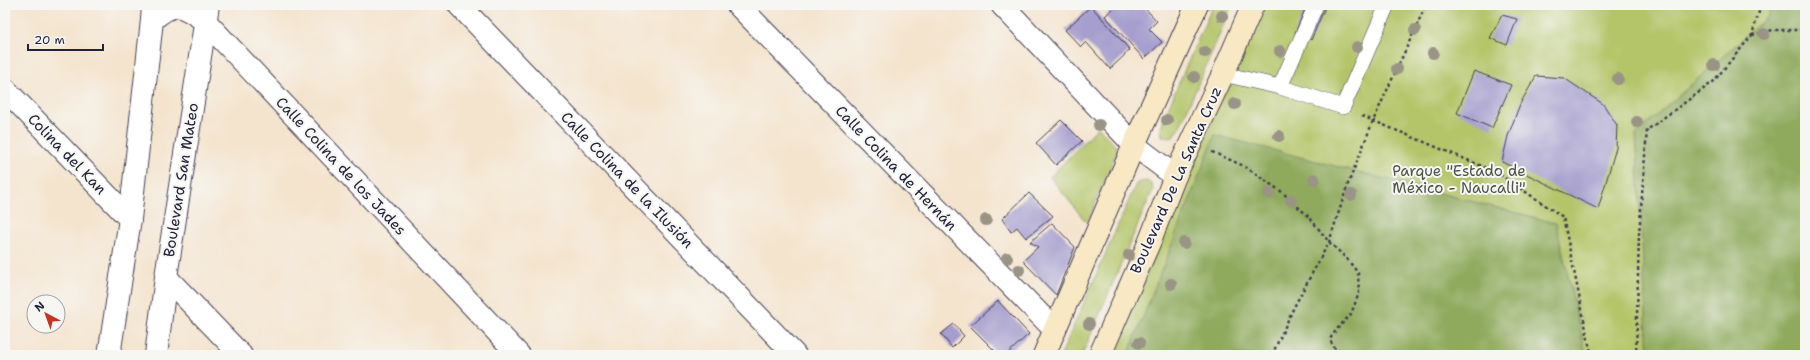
<svg xmlns="http://www.w3.org/2000/svg" width="1810" height="360" viewBox="0 0 1810 360" font-family="'Shantell Sans',sans-serif">
<rect width="100%" height="100%" fill="#f6f6f2"/>
<filter id="ink" filterUnits="userSpaceOnUse"><feTurbulence type="fractalNoise" baseFrequency=".025" numOctaves="2"/><feDisplacementMap in="SourceGraphic" scale="8" xChannelSelector="R" yChannelSelector="G"/><feConvolveMatrix kernelMatrix="1 2 1 2 8 2 1 2 1" color-interpolation-filters="sRGB"/></filter>
<filter id="wash" filterUnits="userSpaceOnUse"><feTurbulence type="fractalNoise" baseFrequency=".012" numOctaves="4" result="noise"/><feDisplacementMap in="SourceGraphic" scale="16" xChannelSelector="R" yChannelSelector="G"/><feGaussianBlur stdDeviation="0.9" result="paint"/><feColorMatrix in="noise" values="0 0 0 0 0 0 0 0 0 0 0 0 0 0 0 0 0 1.4 0 .05"/><feComposite in="paint" operator="in"/></filter>
<g filter="url(#wash)">
<rect width="100%" height="100%" fill="#f4e4ce"/>
<path fill="#b4c569" stroke="#6b7452" d="M1213 5H1232L1178 131 1172 137 1162 136 1161 127 1165 115Z
M1259 5H1805V355H1112L1201 147Z
M1098 127 1118 149 1087 223 1050 177Z
M1147 181 1151 184 1153 189 1082 355H1061L1136 184 1139 182Z"/>
<path fill="#8faa5d" stroke="#58664c" d="M1771 5H1805V355H1648L1636 134 1768 16Z
M1215 135 1556 223 1586 354 1594 355H1128Z"/>
<g id="blocks">
<path fill="#a69ece" d="M1114 5H1142L1157 21 1149 29 1162 42 1144 59 1105 16 1115 7Z
M1307 5H1326L1311 40 1295 33Z
M1091 6 1130 50 1110 69 1086 42 1081 47 1065 30Z
M1502 15 1517 19 1507 45 1490 38Z
M1474 71 1511 85 1492 128 1457 113Z
M1536 76 1564 78 1603 104 1617 125 1616 148 1598 209 1502 162 1508 136 1520 104Z
M1061 120 1082 141 1056 165 1036 143Z
M1029 193 1053 216 1026 238 1017 227 1011 232 1002 219Z
M1052 223 1075 247 1056 295 1023 261 1038 247 1030 242Z
M998 301 1029 334 1006 355H999L970 326Z
M954 324 964 336 952 348 941 334Z"/>
</g>
</g>
<g filter="url(#ink)">
<use href="#blocks" fill-opacity="0" stroke="#423f51" stroke-width="1"/>
<g fill="none" stroke-linecap="round" stroke-linejoin="round">
<defs>
<path id="service" d="M1316 5 1280 87 1343 107 1387 5
M1223 74 1280 87"/>
<path id="minor" d="M459 5 795 355
M738 5 1055 330
M1002 5 1134 145 1175 176
M152 20C175 0 181 4 205 21L519 355
M5 89 130 219
M166 277 241 355"/>
<path id="tertiary" d="M109 355 130 219 152 20 153 5
M156 355 166 277 208 5"/>
<path id="secondary" d="M1044 355 1134 145 1197 5
M1100 355 1149 243 1175 176 1223 74 1253 5"/>
</defs>
<use href="#service" stroke="#423f51" stroke-width="16"/>
<use href="#minor" stroke="#423f51" stroke-width="24"/>
<use href="#tertiary" stroke="#423f51" stroke-width="24"/>
<use href="#secondary" stroke="#423f51" stroke-width="24"/>
<path stroke="#423f51" stroke-width="2.5" stroke-dasharray="3 3" stroke-linecap="butt" d="M1752 35 1773 30H1805
M1362 116 1496 172 1563 217 1590 349 1596 355
M1212 152 1244 166 1282 192 1310 218 1329 242 1347 259 1358 273 1359 293 1351 314 1337 329 1330 339 1333 347 1346 355
M1272 355 1294 307 1329 242 1348 184 1373 121 1426 5
M1636 355 1639 234 1647 130 1713 82 1752 35 1761 5"/>
<use href="#service" stroke="#fff" stroke-width="15"/>
<use href="#minor" stroke="#fff" stroke-width="22"/>
<use href="#tertiary" stroke="#fff" stroke-width="22"/>
<use href="#secondary" stroke="#f8e8c3" stroke-width="22"/>
</g>
<g fill="#999485">
<circle cx="1222" cy="16" r="6"/>
<circle cx="1415" cy="30" r="6"/>
<circle cx="1764" cy="34" r="6"/>
<circle cx="1357" cy="47" r="6"/>
<circle cx="1280" cy="51" r="6"/>
<circle cx="1205" cy="52" r="6"/>
<circle cx="1433" cy="53" r="6"/>
<circle cx="1714" cy="65" r="6"/>
<circle cx="1397" cy="69" r="6"/>
<circle cx="1194" cy="77" r="6"/>
<circle cx="1618" cy="79" r="6"/>
<circle cx="1235" cy="104" r="6"/>
<circle cx="1167" cy="120" r="6"/>
<circle cx="1637" cy="122" r="6"/>
<circle cx="1099" cy="125" r="6"/>
<circle cx="1279" cy="136" r="6"/>
<circle cx="1314" cy="179" r="6"/>
<circle cx="1269" cy="193" r="6"/>
<circle cx="1351" cy="195" r="6"/>
<circle cx="1291" cy="200" r="6"/>
<circle cx="986" cy="220" r="6"/>
<circle cx="1184" cy="243" r="6"/>
<circle cx="1129" cy="255" r="6"/>
<circle cx="1007" cy="258" r="6"/>
<circle cx="1019" cy="270" r="6"/>
<circle cx="1171" cy="284" r="6"/>
<circle cx="1089" cy="324" r="6"/>
<circle cx="1139" cy="343" r="6"/>
</g>
</g>
<g text-anchor="middle" stroke-width="4" stroke-linejoin="round" paint-order="stroke">
<g font-size="15" fill="#22223b" stroke="#f6f6f2">
<text transform="translate(67 154) rotate(46)" y="5">Colina del Kan</text>
<text transform="translate(341 166) rotate(47)" y="5">Calle Colina de los Jades</text>
<text transform="translate(896 168) rotate(46)" y="5">Calle Colina de Hernán</text>
<text transform="translate(181 180) rotate(-81)" y="5">Boulevard San Mateo</text>
<text transform="translate(627 180) rotate(46)" y="5">Calle Colina de la Ilusión</text>
<text transform="translate(1176 180) rotate(-66)" y="5">Boulevard De La Santa Cruz</text>
</g>
<g font-size="15" fill="#4e5349" stroke="#f6f6f2">
<text x="1459" y="176">Parque "Estado de<tspan x="1459" dy="17">México - Naucalli"</tspan></text>
</g>
</g>
<rect width="1810" height="360" fill="none" stroke="#f6f6f2" stroke-width="20"/>
<g transform="translate(46 314) rotate(319)"><circle r="19" fill="#f6f6f2" stroke="#a1a1a9"/>
<path d="M0-3L7 15L0 10L-7 15Z" fill="#c8321e"/>
<text y="-6" font-size="11" font-weight="bold" text-anchor="middle" fill="#22223b">N</text>
</g>
<path d="M28 44v6h75v-6" fill="none" stroke="#22223b" stroke-width="2"/>
<text x="34" y="44" font-size="12" fill="#22223b" stroke="#f6f6f2" stroke-width="3" paint-order="stroke">20 m</text>
</svg>
